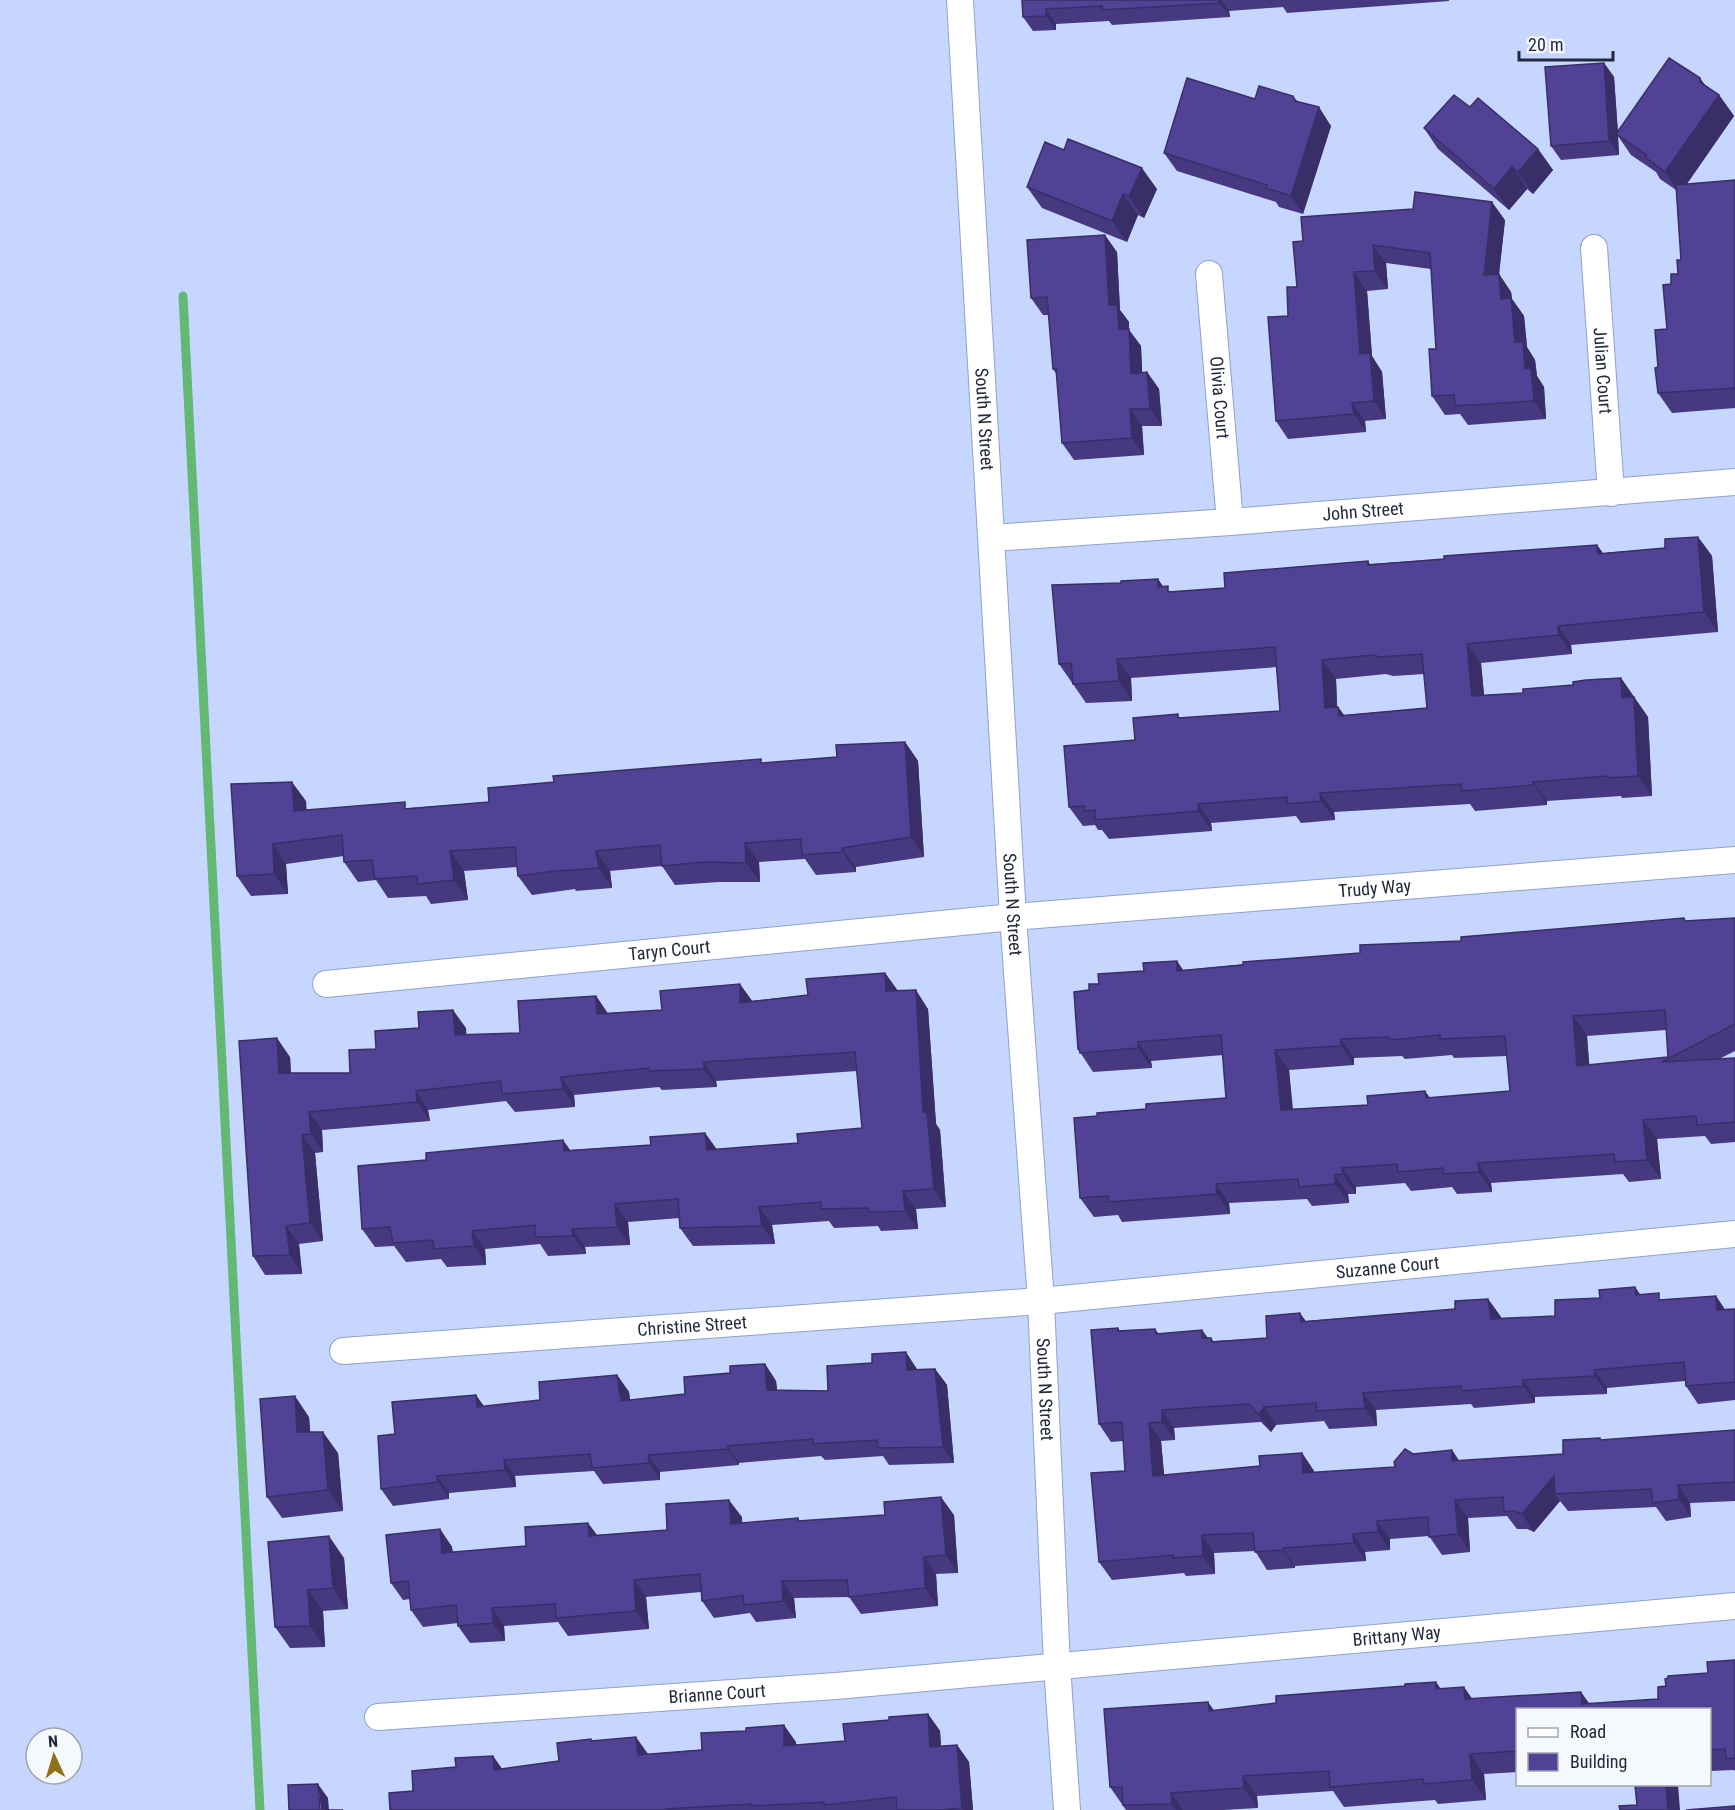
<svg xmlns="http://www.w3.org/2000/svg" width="1735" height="1810" viewBox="0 0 1735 1810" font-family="'Roboto Condensed',sans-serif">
<rect width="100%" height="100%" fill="#c7d6fe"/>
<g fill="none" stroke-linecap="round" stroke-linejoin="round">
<path stroke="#63b873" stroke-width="9" d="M183 296 260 1810"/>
<defs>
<g id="street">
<path id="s1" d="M960 0 1013 917 1041 1301 1057 1666 1067 1810"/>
<path id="s2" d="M1594 248 1611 493"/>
<path id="s3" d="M1209 274 1230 522"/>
<path id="s4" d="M992 538 1230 522 1735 482"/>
<path id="s5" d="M326 984 1013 917 1735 860"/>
<path id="s6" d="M343 1351 1041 1301 1735 1234"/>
<path id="s7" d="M378 1717 836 1686 1735 1606"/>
</g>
</defs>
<use href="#street" stroke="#8fa1d0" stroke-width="28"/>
<use href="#street" stroke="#fff" stroke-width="26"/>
</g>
<path fill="#463980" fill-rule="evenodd" d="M1022 0H1449V1L1287 13 1283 7 1229 11 1230 17 1112 25 1109 21 1056 24V30L1033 31 1023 17Z
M1604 63 1614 77 1618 132 1706 86 1719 95 1734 116 1687 184 1735 180V408L1672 413 1658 393V367L1667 329 1671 284 1678 274 1681 260 1676 190 1660 179 1656 172 1631 155 1618 136 1619 155 1561 160 1551 146Z
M1293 96 1297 101 1331 126 1303 214 1279 207 1276 202 1177 171 1164 153 1255 99Z
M1470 107 1538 149 1553 170 1533 194 1527 189 1509 210 1438 149 1424 128Z
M1027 187 1157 189 1144 218 1138 215 1127 242 1042 208Z
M1505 220 1499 274 1511 292 1512 299 1524 316 1527 347 1535 360 1537 376 1544 387 1546 419 1468 425 1460 414 1445 415 1432 396 1436 349 1431 269 1386 263 1388 289 1367 291 1372 356 1382 372 1386 419 1365 421 1366 432 1288 439 1276 421 1288 316 1297 287 1293 242Z
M1117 252 1120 310 1129 322V330L1141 346 1142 373 1147 372 1159 389 1162 426H1142L1144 455 1074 460 1062 443 1057 375 1053 369 1049 315H1043L1031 298Z
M1698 537 1712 556 1718 632 1571 645 1572 654 1481 663 1484 695 1523 693 1621 678 1648 717 1652 796 1622 798 1621 796 1547 801V805L1475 811 1470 804 1334 812 1335 820 1301 823 1296 816 1211 823 1212 831 1109 839 1102 830H1098L1095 825 1083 826 1069 807 1135 740 1181 718 1280 711 1277 667 1131 678 1132 701 1086 703 1059 664 1121 583 1158 579 1163 587 1171 592 1225 588 1368 561 1370 564 1444 559 1597 545 1603 553 1665 548ZM1386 674 1393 676 1424 674 1427 708 1344 715 1338 707H1337L1336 679Z
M905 742 918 761 924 857 856 867V872L816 875 805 859 759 862 760 882H719L675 885 662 866 610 871 612 888 576 891 575 889 532 895 518 876 517 867 464 871 468 900 431 904 426 896 388 898 376 880 358 882 344 862V856L286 864 288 894 251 896 237 876 306 801V810L409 808 489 802 764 763 837 757Z
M1684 918 1686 921 1735 918V1051L1719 1059 1735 1058V1142L1711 1144 1705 1136 1657 1139 1661 1179 1629 1182 1623 1174 1491 1183 1492 1192 1457 1194 1452 1187 1411 1191 1405 1183 1356 1187V1194H1348L1349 1203 1312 1206 1307 1199 1229 1203 1230 1214 1122 1222 1118 1215 1094 1217 1080 1198 1146 1109 1226 1098 1223 1055 1151 1061 1152 1068 1093 1072 1078 1049 1089 990 1099 984 1177 961 1183 970 1360 953 1461 941ZM1666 1030 1668 1057 1589 1065 1587 1036ZM1452 1055 1454 1058 1507 1056 1510 1091 1430 1098 1368 1105 1293 1109 1289 1070 1354 1065V1058L1402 1056 1405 1059Z
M885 973 898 991 928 1009 936 1124 940 1130 946 1207 916 1209 918 1229 881 1231 878 1226 834 1228 829 1221 772 1225 775 1244 693 1246 680 1228V1218L628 1222 630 1245 585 1247 586 1254 548 1256 540 1244 485 1249 486 1265 447 1267 441 1259 406 1262 394 1246 375 1247 362 1229 426 1160 563 1140 570 1150 651 1145 705 1133 717 1150 798 1143 862 1128 857 1071 716 1081 717 1087 662 1090 659 1087 574 1095 575 1107 515 1112 506 1101 428 1110 430 1121 322 1130 323 1152 315 1153 323 1241 299 1244 302 1274 265 1275 253 1256 290 1057 291 1073H350L376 1049 419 1028H466V1035L520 1033 596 996 608 1014 662 1010 808 995Z
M1635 1287 1640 1295 1663 1300 1716 1296 1725 1310 1735 1309V1400L1698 1404 1686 1386 1685 1381 1607 1388V1394L1535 1397V1403L1474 1408 1471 1404 1376 1410 1377 1426 1329 1429 1324 1421 1276 1425 1271 1432 1261 1422 1174 1428 1175 1440 1161 1441 1164 1475 1260 1466 1302 1453 1314 1471V1473L1395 1467 1413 1454 1452 1450 1459 1461 1563 1454 1600 1438 1601 1440 1735 1430V1501L1690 1503 1691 1517 1666 1521 1656 1507 1568 1511 1560 1501 1534 1532 1527 1529H1517L1507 1516 1468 1518 1470 1552 1442 1555 1429 1536 1390 1539V1550L1365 1552 1366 1561 1295 1566V1568L1267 1570 1255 1551 1214 1553 1215 1574 1186 1576 1184 1573 1112 1580 1099 1562 1125 1471 1123 1441 1111 1442 1099 1424 1118 1328 1120 1331 1155 1329 1159 1334 1202 1330 1208 1338 1214 1341 1267 1338 1306 1321 1455 1309 1488 1299 1501 1317V1318L1555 1316 1600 1298Z
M765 1364 776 1381 777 1390 828 1391 917 1369V1370L935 1369 947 1385 954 1463 889 1465 883 1456 825 1460 821 1456 739 1463V1465L660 1472V1480L603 1484 594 1471 515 1476 516 1487 449 1493V1499L393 1506 381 1489 476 1395 484 1407 540 1400 617 1375 629 1392 630 1400 685 1394 730 1373Z
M309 1417 310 1432 338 1453 343 1511 282 1518 267 1497Z
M954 1515 958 1573 936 1574 938 1606 861 1614 849 1597 794 1598 796 1618 756 1622 750 1613 714 1618 702 1601 701 1592 646 1597 649 1629 568 1636 558 1622 504 1626 505 1641 470 1643 458 1626V1623L423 1627 411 1610 410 1599 403 1600 391 1583 440 1529 452 1547 453 1552 526 1546 597 1535 667 1530 742 1517V1523L798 1518 800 1521Z
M268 1542 344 1558 348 1609 323 1611 325 1647 290 1648 275 1627Z
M1735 1660V1771L1734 1770 1710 1771V1710H1518V1772L1484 1774 1486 1800 1438 1804 1435 1800 1344 1807 1333 1791 1257 1796 1258 1808 1224 1810H1126L1110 1787 1208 1702 1214 1711 1441 1689 1472 1699 1589 1704 1658 1699 1666 1686 1708 1673Z
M928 1714 940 1731 941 1746 957 1745 969 1762 973 1810H390L413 1791 456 1767 493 1756 502 1769 559 1761 591 1739 592 1741 648 1754 796 1742V1745L845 1741 889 1720Z"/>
<path fill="#392e68" d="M1219 0H1221L1229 11 1230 17 1220 3Z
M1046 9 1056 24V30L1046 16Z
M1604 63 1614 77 1618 135 1616 134 1618 136 1619 155 1609 141Z
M1700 78 1715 99 1719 95 1734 116 1680 193 1665 172 1700 82Z
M1319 107 1331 126 1303 214 1291 196Z
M1538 149 1553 170 1533 194 1518 172Z
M1512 167 1527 189 1509 210 1494 189Z
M1142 168 1157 189 1144 218 1129 196Z
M1123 194 1138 215 1127 242 1112 221Z
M1492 202 1505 220 1499 274 1511 292 1512 299 1524 316 1527 347 1535 360 1537 376 1544 387 1546 419 1534 401 1515 342 1484 275Z
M1105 235 1117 252 1120 310 1129 322V330L1141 346 1143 391 1131 374 1119 329 1109 305Z
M1373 245 1386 263 1388 289 1375 271Z
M1354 272 1367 291 1372 356 1382 372 1386 419 1374 401 1360 354Z
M1147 372 1159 389 1162 426 1150 409Z
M1352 403 1365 421 1366 432 1354 414Z
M1130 409 1142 426 1144 455 1132 438Z
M1698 537 1712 556 1718 632 1704 612Z
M1597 545 1610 564 1598 554Z
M1158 579 1171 598 1158 587Z
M1558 626 1571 645 1572 654 1559 635Z
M1467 644 1481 663 1486 715 1472 696Z
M1117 659 1131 678 1132 701 1119 681Z
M1322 660 1336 679 1338 727 1325 708Z
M1621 678 1634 697 1622 698Z
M1634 697 1648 717 1652 796 1638 776Z
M1338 707 1352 726 1339 716Z
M905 742 918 761 924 857 911 837Z
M292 782 306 801 308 830 294 811Z
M1533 782 1547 801V805L1534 785Z
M1320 793 1334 812 1335 820 1321 801Z
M1198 804 1211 823 1212 831 1198 811Z
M745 843 759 862 760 882 746 863Z
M273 844 286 864 288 894 274 874Z
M842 848 856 867V872L843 852Z
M450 851 464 871 468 900 454 880Z
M596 851 610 871 612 888 599 868Z
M1177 961 1190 981 1177 971Z
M885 973 898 991H886Z
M740 984 753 1002 740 1003Z
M916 990 928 1009 936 1124 940 1130 946 1207 934 1189 923 1112Z
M596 996 609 1015 597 1014Z
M453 1010 466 1028 468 1054 455 1035Z
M1573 1016 1587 1036 1591 1085 1577 1066Z
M277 1038 290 1057 292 1092 279 1073Z
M1341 1039 1354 1058V1065L1341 1046Z
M1138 1042 1151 1061 1152 1068 1138 1048Z
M1275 1050 1289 1070 1294 1129 1281 1110Z
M704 1062 716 1081 717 1087 704 1069Z
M561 1077 574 1095 575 1107 563 1089Z
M416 1091 428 1110 430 1121 417 1102Z
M1425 1091 1439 1110 1426 1098Z
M309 1112 322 1130 323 1152 311 1134Z
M1643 1120 1657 1139 1661 1179 1647 1160Z
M705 1133 718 1151 707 1150Z
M302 1135 315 1153 323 1241 310 1223Z
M563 1140 576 1159 564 1151Z
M1478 1163 1491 1183 1492 1192 1479 1172Z
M1342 1168 1356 1187V1194L1343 1174Z
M1335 1175 1348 1194 1349 1203 1335 1184Z
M1216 1184 1229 1203 1230 1214 1217 1194Z
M903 1191 916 1209 918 1229 905 1211Z
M615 1204 628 1222 630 1245 617 1227Z
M759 1207 772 1225 775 1244 762 1226Z
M286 1226 299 1244 302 1274 290 1255Z
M572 1229 585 1247 586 1254 573 1236Z
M472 1231 485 1249 486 1265 474 1246Z
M1635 1287 1647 1304 1636 1295Z
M1716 1296 1728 1314 1717 1310Z
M1488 1299 1501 1317 1503 1337 1491 1319Z
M1300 1313 1313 1331 1301 1322Z
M1202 1330 1214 1348 1202 1338Z
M906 1352 917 1369 919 1387 907 1370Z
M765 1364 776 1381 779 1406 767 1390Z
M935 1369 947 1385 954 1463 943 1447Z
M1594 1370 1607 1388V1394L1595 1376Z
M617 1375 629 1392 632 1417 621 1401Z
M1523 1380 1535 1397V1403L1523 1386Z
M1363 1393 1376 1410 1377 1426 1365 1408Z
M476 1395 488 1412 477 1407Z
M295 1396 309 1417 312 1453 297 1432Z
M1264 1407 1276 1425 1271 1432 1259 1415Z
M1162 1410 1174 1428 1175 1440 1162 1422Z
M1149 1423 1161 1441 1166 1494 1153 1476Z
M323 1432 338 1453 343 1511 328 1490Z
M727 1446 739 1463V1465L728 1449Z
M1452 1450 1464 1468 1452 1461Z
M1302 1453 1314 1471 1316 1491 1303 1473Z
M648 1455 660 1472V1480L649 1463Z
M504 1460 515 1476 516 1487 505 1470Z
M437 1476 449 1493V1499L438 1482Z
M1554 1476 1555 1494 1560 1501 1534 1532 1522 1514Z
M1678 1485 1690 1503 1691 1517 1679 1499Z
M941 1497 954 1515 958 1573 946 1555Z
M729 1500 742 1517 743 1541 731 1524Z
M1455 1500 1468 1518 1470 1552 1458 1534Z
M1377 1521 1390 1539V1550L1378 1532Z
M588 1523 601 1540 589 1536Z
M440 1529 452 1547 454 1570 442 1553Z
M1353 1534 1365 1552 1366 1561 1354 1543Z
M1202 1535 1214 1553 1215 1574 1203 1556Z
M329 1536 344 1558 348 1609 333 1588Z
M1283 1548 1295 1566V1568L1283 1550Z
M924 1557 936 1574 938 1606 925 1588Z
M634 1580 646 1597 649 1629 636 1611Z
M782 1581 794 1598 796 1618 783 1601Z
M308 1590 323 1611 325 1647 310 1626Z
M492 1608 504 1626 505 1641 493 1623Z
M1436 1682 1450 1702 1436 1689Z
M1464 1687 1478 1707 1465 1699Z
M1581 1692 1594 1710 1582 1704Z
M1208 1702 1222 1722 1209 1711Z
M928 1714 940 1731 942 1764 930 1747Z
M784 1725 796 1742 797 1763 784 1746Z
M636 1737 648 1754 638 1755Z
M957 1745 969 1762 973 1810H963L962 1808Z
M1470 1754 1484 1774 1486 1800 1472 1780Z
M493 1756 505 1773 494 1770Z
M1243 1776 1257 1796 1258 1808 1244 1788Z
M318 1784 328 1798 329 1810H321Z
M1666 1785H1678L1680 1810H1668Z
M1171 1793 1183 1810H1176L1172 1804Z"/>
<path fill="#514295" stroke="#392e68" stroke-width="1.5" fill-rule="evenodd" d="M1022 0H1219L1220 3 1102 10V6L1046 9V16L1023 17Z
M1669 58 1700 78V82L1719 95 1665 172 1645 157 1647 155 1616 134Z
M1604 63 1609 141 1551 146 1545 67Z
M1187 78 1255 99 1259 86 1293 96 1295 101 1319 107 1291 196 1266 188 1267 185 1164 153Z
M1454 95 1470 107 1478 98 1538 149 1518 172 1512 167 1494 189 1424 128Z
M1068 139 1142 168 1129 196 1123 194 1112 221 1027 187 1045 142 1064 150Z
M1735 180V388L1658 393 1655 368 1658 367 1655 330 1667 329 1663 285 1671 284V274H1678L1677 260H1681L1676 185Z
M1415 192 1492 202 1484 275 1499 274 1501 299 1511 298 1515 342H1523L1525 369 1531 368 1534 401 1455 406 1454 395 1432 396 1429 349H1436L1430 253 1373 245 1375 271 1354 272 1360 354 1370 353 1374 401 1352 403 1354 414 1276 421 1268 317 1288 316 1287 287H1297L1293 242 1303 241 1301 217 1413 209Z
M1105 235 1109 305H1117L1119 329H1129L1131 374 1147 372 1150 409H1130L1132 438 1062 443 1056 369H1053L1047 297 1031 298 1027 240Z
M1698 537 1704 612 1558 626 1559 635 1467 644 1472 696 1523 693V689L1573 685V682L1586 680 1621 678 1622 698 1634 697 1638 776 1609 778 1608 776 1533 782 1534 785 1462 791 1461 784 1320 793 1321 801 1287 804V797L1198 804V811L1095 820V810L1085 811 1084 806 1069 807 1064 746 1135 740 1133 718 1178 714V718L1280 711 1275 647 1117 659 1119 681 1073 684 1071 663 1059 664 1052 585 1121 583V581L1158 579V587L1168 586V592L1225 588 1224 573 1368 561V565L1444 559V556L1597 545 1598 554 1665 548V539ZM1422 654 1427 708 1339 716 1338 707 1325 708 1322 660 1373 655 1380 657Z
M905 742 911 837 842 848 843 852 802 855 801 839 745 843 746 863 705 862 662 866 660 845 596 851 599 868 563 871 562 870 518 876 515 847 450 851 454 880 418 884 417 876 375 879 372 860 344 862 342 835 273 844 274 874 237 876 231 784 292 782 294 811 405 802V809L489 802 488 788 554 782 553 776 761 759V763L837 757 836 745Z
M1684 918 1685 921 1735 918V1024L1662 1062 1735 1058V1122L1697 1125 1696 1116 1643 1120 1647 1160 1615 1162 1614 1154 1478 1163 1479 1172 1443 1174V1168L1398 1172 1397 1164 1342 1168 1343 1174 1335 1175V1184L1299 1187 1298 1179 1216 1184 1217 1194 1109 1202 1108 1196 1080 1198 1074 1118 1097 1116V1113L1146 1109V1104L1226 1098 1221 1035 1138 1042V1048L1080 1053 1079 1049H1078L1074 992 1089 990V984H1099L1098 974 1144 971 1143 963 1177 961V971L1243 965V962L1360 953V945L1461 941V937ZM1665 1010 1668 1057 1577 1066 1573 1016ZM1440 1035V1039L1505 1036 1510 1091 1426 1098 1425 1091 1367 1096 1368 1105 1281 1110 1275 1050 1341 1046V1039L1388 1037 1392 1040Z
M885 973 886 991 916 990 923 1112H927L934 1189 903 1191 905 1211 869 1212 868 1208 821 1209V1202L759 1207 762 1226 680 1228 678 1199 615 1204 617 1227 572 1229 573 1236 535 1237V1225L472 1231 474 1246 434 1249 433 1240 393 1243 390 1227 362 1229 358 1166 426 1160V1153L563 1140 564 1151 651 1145 650 1137 705 1133 707 1150 798 1143 797 1134 862 1128 855 1052 704 1062V1069L649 1071V1068L561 1077 563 1089 502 1094 501 1081 416 1091 417 1102 309 1112 311 1134 302 1135 310 1223 286 1226 290 1255 253 1256 239 1041 277 1038 279 1073H350L349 1050 376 1049 375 1031 419 1028 418 1012 453 1010 455 1035 520 1033 518 1001 596 996 597 1014 662 1010 660 991 740 984V1003L808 995 806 979Z
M1635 1287 1636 1295 1659 1293V1300L1716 1296 1717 1310 1735 1309V1382L1686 1386 1684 1362 1594 1370 1595 1376 1523 1380V1386L1462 1391 1461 1386 1363 1393 1365 1408 1317 1411 1316 1403 1264 1407 1259 1415 1249 1404 1162 1410V1422L1149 1423 1153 1476 1260 1466 1259 1456 1302 1453 1303 1473 1395 1467 1394 1462 1405 1449 1413 1454 1452 1450V1461L1563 1454V1440L1600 1438V1440L1735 1430V1482L1678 1485 1679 1499 1653 1503 1651 1489 1555 1494 1554 1476 1522 1514 1514 1511 1504 1512 1503 1497 1455 1500 1458 1534 1429 1537 1428 1517 1377 1521 1378 1532 1353 1534 1354 1543 1283 1548V1550L1255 1552 1253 1533 1202 1535 1203 1556 1173 1558V1555L1099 1562 1091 1473 1125 1471 1122 1422 1099 1424 1091 1330 1118 1328V1331L1155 1329 1156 1334 1202 1330V1338H1211L1212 1342 1267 1338 1266 1316 1300 1313 1301 1322 1455 1309V1301L1488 1299 1491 1319 1555 1316V1300L1600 1298 1599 1290Z
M906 1352 907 1370 935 1369 943 1447 878 1448 877 1440 813 1444V1439L727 1446 728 1449 648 1455 649 1463 592 1468 590 1454 504 1460 505 1470 437 1476 438 1482 381 1489 378 1436 395 1434 392 1402 476 1395 477 1407 540 1400 539 1382 617 1375 621 1401 685 1394 684 1377 730 1373V1366L765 1364 767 1390 828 1391 827 1366 872 1363V1354Z
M295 1396 297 1432H323L328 1490 267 1497 260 1399Z
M941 1497 946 1555 924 1557 925 1588 849 1597 847 1580 782 1581 783 1601 744 1605 743 1595 702 1601 700 1574 634 1580 636 1611 556 1618 555 1604 492 1608 493 1623 458 1626 456 1605 411 1610 408 1581 391 1583 386 1535 440 1529 442 1553 526 1546 525 1527 588 1523 589 1536 667 1530 666 1504 729 1500 731 1524 798 1518V1521L885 1515 884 1502Z
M329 1536 333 1588 308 1590 310 1626 275 1627 268 1542Z
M1735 1660V1758L1726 1759 1725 1749 1710 1750V1710H1518V1751L1470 1754 1472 1780 1424 1784 1423 1779 1330 1787 1329 1771 1243 1776 1244 1788 1171 1793 1172 1804 1123 1805 1122 1787H1110L1104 1709 1208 1702 1209 1711 1276 1703V1696L1405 1686V1684L1436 1682V1689L1464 1687 1465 1699 1581 1692 1582 1704 1658 1699V1687L1666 1686 1665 1679 1668 1678V1676L1708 1673 1707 1662Z
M928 1714 930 1747 957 1745 962 1808 942 1810H897L896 1797 824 1805V1802L751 1806V1804L666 1809V1810H390L389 1793 413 1791 412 1771 456 1767 455 1758 493 1756 494 1770 559 1761 557 1743 591 1739V1741L636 1737 638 1755 702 1750 701 1733 746 1731V1728L784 1725V1746L845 1741 843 1724 889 1720V1717Z
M318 1784 320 1810H343H289L288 1785Z
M1635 1785H1666L1668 1810H1620L1619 1806 1637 1805Z
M1735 1806V1810H1686Z"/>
<g text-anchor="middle" stroke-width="6" stroke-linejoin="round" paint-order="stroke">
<g font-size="18" fill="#22293b" stroke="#f5f8fd">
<text dy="6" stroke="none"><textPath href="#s2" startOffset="123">Julian Court</textPath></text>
<text dy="6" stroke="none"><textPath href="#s3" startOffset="124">Olivia Court</textPath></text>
<text dy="6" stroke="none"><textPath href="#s1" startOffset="420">South N Street</textPath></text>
<text dy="6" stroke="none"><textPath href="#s4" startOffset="372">John Street</textPath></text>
<text dy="6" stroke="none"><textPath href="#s5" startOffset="1053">Trudy Way</textPath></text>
<text dy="6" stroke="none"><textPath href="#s1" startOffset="906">South N Street</textPath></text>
<text dy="6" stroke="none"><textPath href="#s5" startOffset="345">Taryn Court</textPath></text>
<text dy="6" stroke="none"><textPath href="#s6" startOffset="1048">Suzanne Court</textPath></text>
<text dy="6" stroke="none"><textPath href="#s6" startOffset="350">Christine Street</textPath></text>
<text dy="6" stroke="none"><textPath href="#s1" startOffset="1392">South N Street</textPath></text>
<text dy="6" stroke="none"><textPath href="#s7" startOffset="1022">Brittany Way</textPath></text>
<text dy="6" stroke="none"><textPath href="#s7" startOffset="340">Brianne Court</textPath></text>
</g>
</g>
<rect x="1516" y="1708" width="195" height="78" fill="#f5f8fd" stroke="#a1a5af" stroke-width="1.5"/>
<rect x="1528" y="1728" width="30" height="9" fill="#ffffff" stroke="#a1a5af" stroke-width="1.5"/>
<text x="1570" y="1738" font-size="18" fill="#22293b">Road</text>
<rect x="1528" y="1753" width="30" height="18" fill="#514295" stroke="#a1a5af" stroke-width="1.5"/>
<text x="1570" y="1768" font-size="18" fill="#22293b">Building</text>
<g transform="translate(54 1756) rotate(356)"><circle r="28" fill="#f5f8fd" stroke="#a1a5af" stroke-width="1.5"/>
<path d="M0-4.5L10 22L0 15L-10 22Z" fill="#907116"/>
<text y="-9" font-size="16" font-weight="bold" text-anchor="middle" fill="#22293b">N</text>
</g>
<path d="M1519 51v9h94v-9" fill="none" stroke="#22293b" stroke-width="3"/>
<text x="1528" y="51" font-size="18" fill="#22293b" stroke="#f5f8fd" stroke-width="4.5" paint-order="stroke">20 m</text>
</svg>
